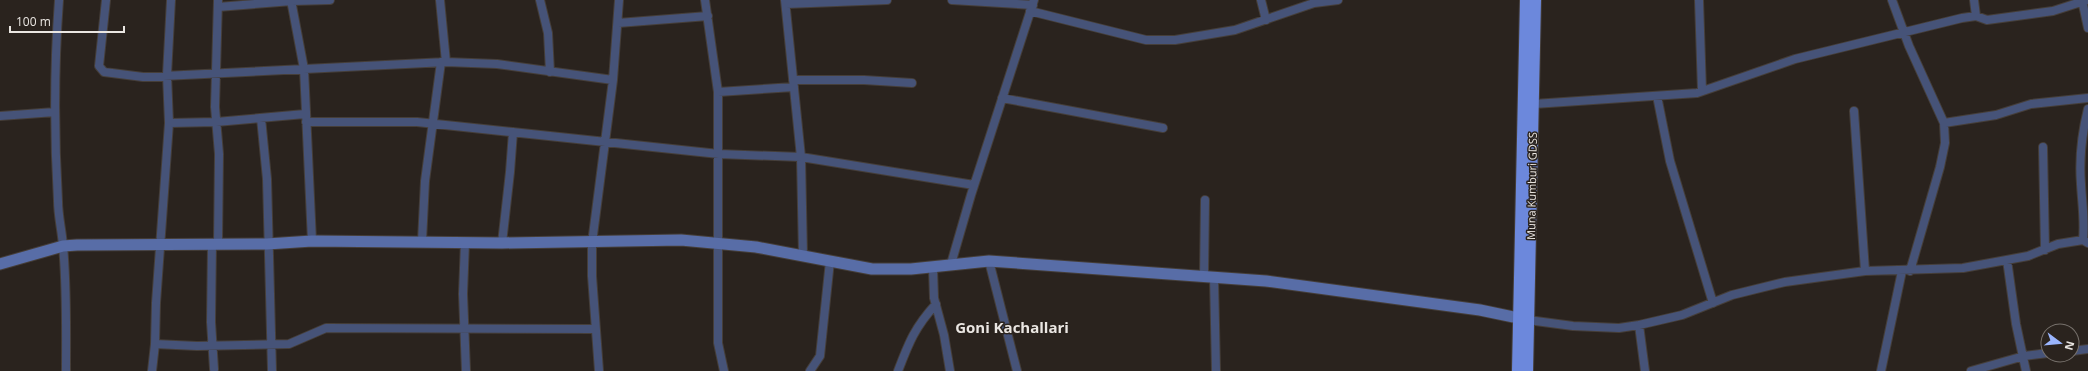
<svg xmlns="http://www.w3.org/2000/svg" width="2088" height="371" viewBox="0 0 2088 371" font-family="'Open Sans',sans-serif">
<rect width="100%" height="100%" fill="#2a231e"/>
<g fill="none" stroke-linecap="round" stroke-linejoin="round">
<defs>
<path id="minor" d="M59 0C54 67 54 134 58 201 58 216 62 231 63 246 67 288 66 329 66 371
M106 0 99 66 104 72 143 77 446 62 497 64 613 80
M291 0 304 69 312 241
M440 0 446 62
M540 0 548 33 550 72
M705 0 718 92V343L724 371
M785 0 801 157 803 256
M952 0 1033 5
M1261 0 1266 20
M1699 0 1702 91
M1892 0 1909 46 1944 123 1945 143 1940 167 1910 271
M1974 0 1976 16
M2082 0 2088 28
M786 4 887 0
M218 7 292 1 330 0
M1030 11 1146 40H1175L1235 30 1314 3 1338 0
M618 23 708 16
M793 80H864L912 83
M718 92 794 87
M1657 96 1670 161 1713 303
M1002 98 1163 128
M1534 104 1697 93 1795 59 1962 18 1976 16 1987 20 2053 11 2087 0
M1854 111 1865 271
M0 116 55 112
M261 118 267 179 272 371
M306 122H417L719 154 801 157 974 185
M169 123 216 122 305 114
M1944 123 1996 115 2031 104 2088 98
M2043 147 2045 250
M2083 240C2085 221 2082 203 2081 184 2079 159 2082 133 2088 109
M422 241 425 181 441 62
M465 242 463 294 466 371
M212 243 211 322 214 369
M218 243 219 154 215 107 218 0
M502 243 510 172 513 132
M2007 260 2016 324 2026 371
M989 261 1017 371
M951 264 971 195 1034 0
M933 268 934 298 944 335 950 371
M1204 277 1205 200
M1214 277 1216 371
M1528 320 1573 326 1619 328 1639 325 1682 315 1732 295 1785 282 1865 271 1963 268 2028 256 2058 244 2083 240 2088 243
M1639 325 1645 371
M155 344 197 346 289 344 326 328 595 329
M2072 351 2088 349
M152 371 155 344 156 303 169 123 167 75 171 0
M599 371 592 276V243L613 80 619 0
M810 371 820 356 830 261
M898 371C909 342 915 327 936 304
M1881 371 1902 271
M1971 371 2024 356 2048 353"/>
<path id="secondary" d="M0 264 63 246 77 245 267 244 312 241 502 243 681 240 756 247 872 269H911L989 261 1266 281 1480 310 1528 320"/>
<path id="trunk" d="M1518 371 1526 0
M1527 371 1535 0"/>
</defs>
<use href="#minor" stroke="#453e39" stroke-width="10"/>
<use href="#secondary" stroke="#453e39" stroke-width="13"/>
<use href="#trunk" stroke="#453e39" stroke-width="14"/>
<use href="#minor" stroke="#465378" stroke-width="8"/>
<use href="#secondary" stroke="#586da7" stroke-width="11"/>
<use href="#trunk" stroke="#6c88dc" stroke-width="12"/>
</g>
<g text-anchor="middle" stroke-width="3" stroke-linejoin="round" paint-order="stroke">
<g font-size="11" fill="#eae6e2" stroke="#2a231e">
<text transform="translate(1532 186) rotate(-89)" y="4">Muna Kumburi GDSS</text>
</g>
<g font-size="15" font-weight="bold" fill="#eae6e2" stroke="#2a231e">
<text x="1012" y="333">Goni Kachallari</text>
</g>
</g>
<g transform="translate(2060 343) rotate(106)"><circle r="19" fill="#2a231e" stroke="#77716c"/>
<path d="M0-3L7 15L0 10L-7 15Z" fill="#9ab5fd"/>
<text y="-6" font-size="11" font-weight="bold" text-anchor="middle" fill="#eae6e2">N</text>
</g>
<path d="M10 26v6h114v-6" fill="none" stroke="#eae6e2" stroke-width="2"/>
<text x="16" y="26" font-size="12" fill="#eae6e2" stroke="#2a231e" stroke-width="3" paint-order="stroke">100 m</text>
</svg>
